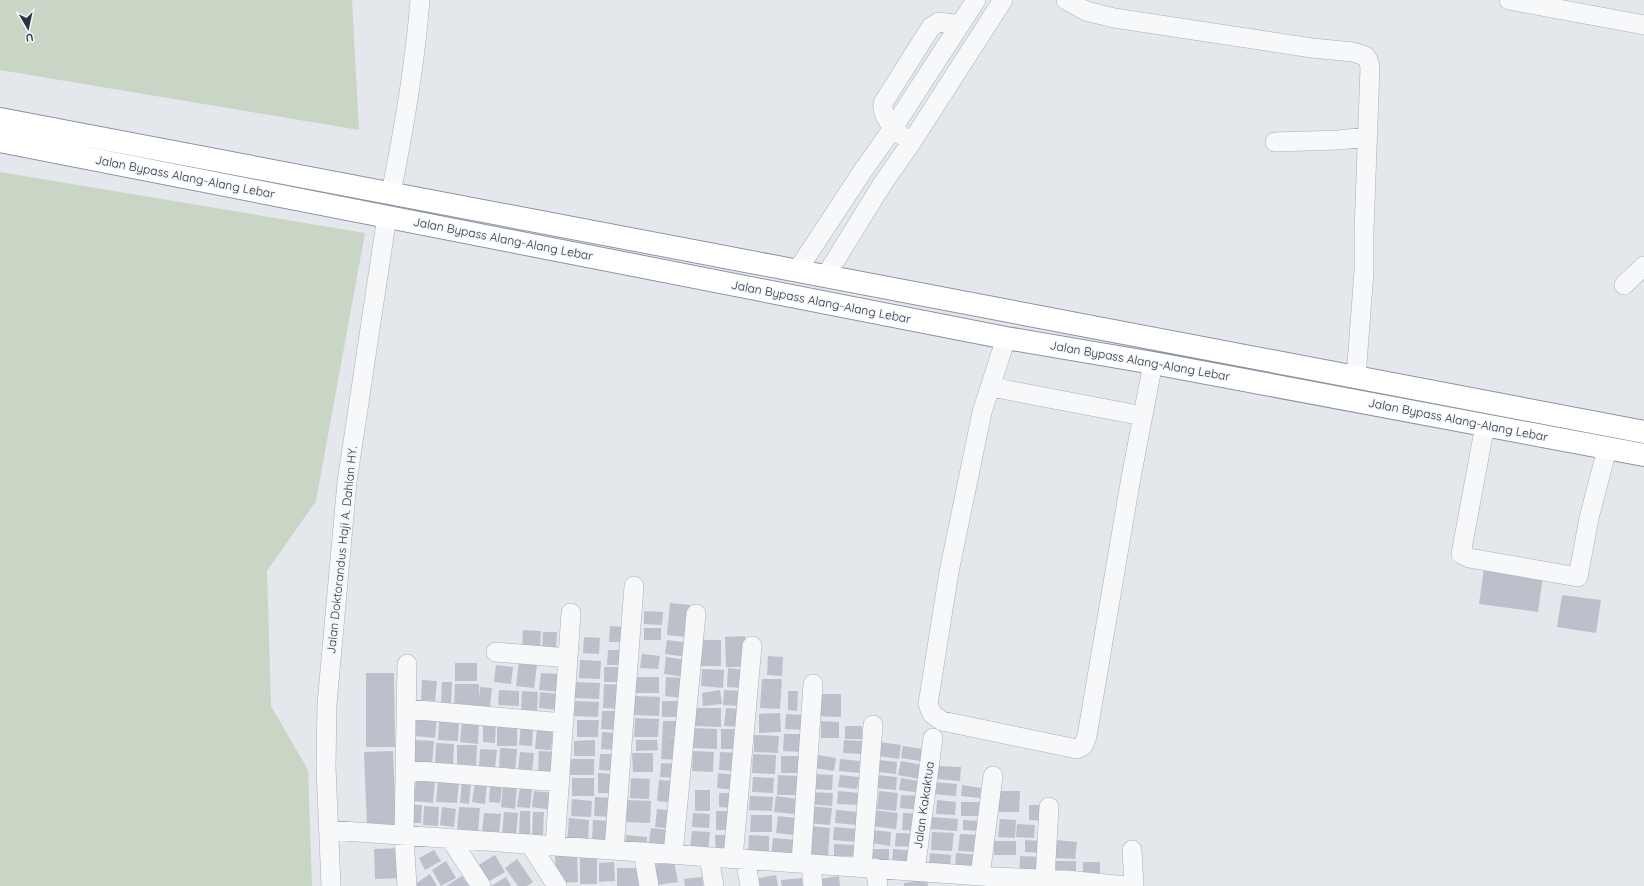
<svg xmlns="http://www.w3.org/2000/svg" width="1644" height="886" viewBox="0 0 1644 886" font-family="Quicksand,sans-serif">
<rect width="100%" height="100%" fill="#e4e7ec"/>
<path fill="#c9d6c5" d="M0 0H352L359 130 0 70Z
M0 172 365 233 316 501 267 571 271 706 308 770 312 886H0Z"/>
<path fill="#bbc0ca" d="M1484 568 1543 576 1538 612 1479 604Z
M1562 595 1601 600 1596 633 1557 627Z
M670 603 690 605 687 637 667 635Z
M644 611 663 612 662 625 644 624Z
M610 626 624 627 623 642H609Z
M644 628H661V640H644Z
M523 630 541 631 540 651 522 650Z
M543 632H557L556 651 542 650Z
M745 636 746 667H726L725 637Z
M584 637 600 638 599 654 583 653Z
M667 640 689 643 687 657 665 654Z
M696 640H721V666H696Z
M608 650H624V665H607Z
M642 654 660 656 658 669 640 668Z
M768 656 783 657 782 676 767 675Z
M666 657 686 660 684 677 664 674Z
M580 660 601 661 600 679 579 678Z
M519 662 537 664 534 688 516 686Z
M455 663H477V681H455Z
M496 665 513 667 511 684 494 682Z
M604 667H623V682H604Z
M728 668 745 670 744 688 727 687Z
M702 669 724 670 723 688 701 686Z
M366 673H394L395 747H366Z
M541 673 561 674 559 692 539 690Z
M636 677H659V693H636Z
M666 677 683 678 682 698 665 696Z
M762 679H782L780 709 760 708Z
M422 680 437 681 435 701 421 700Z
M442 682H452L451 705 441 704Z
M574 682 600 683 599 699 573 698Z
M455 684H479V700L480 687 492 688 490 707 454 705Z
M604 684 623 685 621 709 603 708Z
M499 690 519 691V706L498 705Z
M720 690 722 704 703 706 702 693Z
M724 690 744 691 743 706 723 705Z
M522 691 538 692 537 711 521 710Z
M788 691H798L797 711 788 710Z
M540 692 559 694 558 710 539 708Z
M818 694H841V717L817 716Z
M634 696 660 697 659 716 633 715Z
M575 701 599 702 598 717 574 716Z
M662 701H681V717H662Z
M695 708H721V727L695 726Z
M726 708 744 709 742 727 724 726Z
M602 711H619V730L601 729Z
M780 713 781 732 759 733V714Z
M786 714 804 715 803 730 785 729Z
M416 716 437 718 435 738 415 736Z
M635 718 659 719 658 737H634Z
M439 720 459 721 458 741 438 740Z
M577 720H599L598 737H577Z
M483 721H496L495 743 483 742Z
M663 721H682V737L667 736 680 738 678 760 661 759Z
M821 721 839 722V738H821Z
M462 722 479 723 478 744 460 742Z
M497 724H517V746H497Z
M521 725 533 726 532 746 519 745Z
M845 726H862V739H845Z
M694 728 717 729V749L693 748Z
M537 729 553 730 551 750 535 749Z
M721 729H738V749H721Z
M602 732 618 733 617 750 601 749Z
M784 734H803L802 752 783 751Z
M754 735 779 736 778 753 754 752Z
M415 740 434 741 432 765 412 763Z
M595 740V756H574V741Z
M636 740H657L658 750 636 751Z
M844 740 863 741 862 754 843 753Z
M879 742 901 745 899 759 877 756Z
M436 743 454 744 453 766H435Z
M457 745H477L476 766H457Z
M903 746 922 749 920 761 901 758Z
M500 748 517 749 515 771 499 770Z
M480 749 497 750 495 769 479 768Z
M393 751 396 826 367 827 364 752Z
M539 751 559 752 557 773 538 772Z
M693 751 714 752 713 772 692 771Z
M520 752 534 753 532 772 518 771Z
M720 752 738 753 737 771 719 770Z
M632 753H653V772H633Z
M600 754H616V771L599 770Z
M753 754 776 755 775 774 752 773Z
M817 755 836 758 834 771 815 768Z
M781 756H800V773H781Z
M570 759H594V775H570Z
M840 759 860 761 859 773 839 771Z
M879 760 897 762 896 774 877 772Z
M901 761 922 765 919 779 898 775Z
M661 763 678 764 677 778 660 777Z
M938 766 961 767 960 781 937 779Z
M598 773 615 774V793H598Z
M718 773 736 775 735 790 717 788Z
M812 774 833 775 832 790 811 789Z
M778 775 798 776V795H777Z
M840 775 859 777 857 789 838 787Z
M877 775 897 777 896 790 876 788Z
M753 777 774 778 773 793 752 792Z
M416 778 435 780 433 803 414 801Z
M572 778H594V796H572Z
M631 778 650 779 649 799 630 798Z
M901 778 923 782 921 793 899 790Z
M659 780 677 781 675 803 657 801Z
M438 781 459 782 457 803 436 802Z
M462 781 471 782 469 804 460 803Z
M475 782 487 784 485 804 472 802Z
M934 782 957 784 956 796 933 794Z
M962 785 981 788 980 798 961 796Z
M490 786 502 787 500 803 489 802Z
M503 786 517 787 515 809 501 807Z
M520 787 532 788 530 808 517 807Z
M695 790H710V811H695Z
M534 791 554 793 552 810 532 807Z
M838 791 860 793 859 805 837 804Z
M879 791 898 793 896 811 877 809Z
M999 791H1020L1019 812H999Z
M807 792 833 793 832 806 807 804Z
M719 793H735V808L719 807Z
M901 795 922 796 921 810 900 808Z
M750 796 773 797 772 811 749 810Z
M776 796 798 799 796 814 774 812Z
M595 797 613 798 612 817 594 816Z
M572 799 592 801 591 817 571 816Z
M626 800 651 801 650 823 625 822Z
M937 800 956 802 955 815 936 814Z
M961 802H983V816H961Z
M411 805H422L421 823H411Z
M1029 805H1047V821L1029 820Z
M424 806 439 807 438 826 423 825Z
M809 806 832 808 830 825 808 823Z
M442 807 456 809 454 827 440 825Z
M459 807 480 808 478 831 457 830Z
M657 809 676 811 674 829 655 827Z
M836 810 858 812 857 825 835 823Z
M873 810 898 813 896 829 871 826Z
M520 811H530V836L519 835Z
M716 811H734L733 830H716Z
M504 812 518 813 516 835 502 834Z
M533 812H544L543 836H532Z
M484 813 501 814 499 834 482 832Z
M693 813 710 814 709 828 692 827Z
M903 813 921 814 919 831 902 830Z
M751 815H772V832H750Z
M778 816 795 818 793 835 776 833Z
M932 817 958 819 957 831 931 829Z
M569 818 589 820 588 843 567 842Z
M1000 819 1016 820 1015 838 998 837Z
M593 820 612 821 611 842 592 841Z
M963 820 982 821V831L963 830Z
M1017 824 1035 825 1034 838 1016 837Z
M810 826 830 828 828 856 808 855Z
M834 827 858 829 857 842 833 840Z
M651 828 669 830 666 850 648 848Z
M872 830 891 832 890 846 870 843Z
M692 831 710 832 708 851 690 850Z
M932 832 954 833 952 851 931 850Z
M896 833 917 834 916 847 895 846Z
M960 834 981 835 980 852 958 851Z
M626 835 647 837 646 851 625 849Z
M715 835H730V853L716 854Z
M749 835 769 836V856H748Z
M773 838 796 840 794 860 771 858Z
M1025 840 1043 841 1042 853 1025 852Z
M1056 840 1077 842 1075 859 1055 858Z
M994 841H1016V855H994Z
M834 844 857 845V856H834Z
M401 848 402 878 375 879 374 849Z
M873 849H889V864L872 863Z
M893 849 915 851 914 867 892 865Z
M434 850 441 861 425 870 419 858Z
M577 852 578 882 556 883 555 853Z
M930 853 951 855 950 868 929 866Z
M956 853 978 855 977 871 955 869Z
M495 855 505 872 486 883 477 866Z
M1020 856 1042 857 1041 876 1019 875Z
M580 858H597V884H580Z
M517 859 533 882 527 886H518L505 868Z
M446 861 456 878 441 886 432 870Z
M674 861 678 882 657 885 654 865Z
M1056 861H1076V876L1056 875Z
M614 862 615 881 599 882V863Z
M1083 862H1100V877H1083Z
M617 868H640L639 886H617Z
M430 874 437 886H416L415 884Z
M776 875 778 886H756L754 879Z
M462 876 469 886H446Z
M839 876 840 886H815L814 880Z
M506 877 511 886H491Z
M702 877 703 886H685L684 879Z
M802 878 803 886H782L781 880Z
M927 879 928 886H904V883Z"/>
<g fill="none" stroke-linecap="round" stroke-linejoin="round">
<defs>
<path id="minor" d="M1066 0 1086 11 1114 18 1312 48 1353 52 1365 56 1368 60 1370 67 1364 231V271L1356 377
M1509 0 1644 25
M901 135C893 128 881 115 883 103L931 27 939 22 960 25
M1275 142 1339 140 1367 137
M391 193C404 129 415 65 420 0
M797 271 862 172 893 128 976 0
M825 277 883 183 911 143 1003 0
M1624 285 1644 266
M1006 338 982 412 949 572 928 704 932 714 942 721 1077 749 1083 746 1087 736 1130 483 1153 363
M991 387 1143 416
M1485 425 1461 554 1469 558 1578 577 1589 518 1607 449
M496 652 568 658
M407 709 564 723
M406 770 560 782
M329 830 995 877 1066 880 1126 886
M450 838 481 886
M530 844 557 886
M555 846 571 613
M614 850 634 586
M1132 850 1134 886
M643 852 649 886
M673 854 696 614
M709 857 714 886
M733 858 752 646
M745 859 750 886
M801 863 813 684
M811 864 813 886
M862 867 873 725
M875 868 878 886
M915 871 933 738
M980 876 993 776
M1045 879 1049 807
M331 886 326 767 327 704 347 482 387 216
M407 886 404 835 407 664"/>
<path id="highway" d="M0 119 1644 432
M0 141 1006 338 1153 363 1644 455"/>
</defs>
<use href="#minor" stroke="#a9aeb7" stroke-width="20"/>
<use href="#highway" stroke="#8b94a3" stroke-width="24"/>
<use href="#minor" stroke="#f7f8fa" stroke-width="19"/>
<use href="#highway" stroke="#fff" stroke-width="22"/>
</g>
<g text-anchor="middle" stroke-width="3" stroke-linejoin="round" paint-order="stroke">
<g font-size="12" fill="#2b3445" stroke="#f4f6f9">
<text transform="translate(185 177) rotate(11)" y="4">Jalan Bypass Alang-Alang Lebar</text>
<text transform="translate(503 239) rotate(11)" y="4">Jalan Bypass Alang-Alang Lebar</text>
<text transform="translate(821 302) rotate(11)" y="4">Jalan Bypass Alang-Alang Lebar</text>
<text transform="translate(1140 361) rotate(10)" y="4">Jalan Bypass Alang-Alang Lebar</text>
<text transform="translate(1458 420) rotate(11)" y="4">Jalan Bypass Alang-Alang Lebar</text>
<text transform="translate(342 550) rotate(-84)" y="4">Jalan Doktorandus Haji A. Dahlan HY.</text>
<text transform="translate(924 805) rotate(-82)" y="4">Jalan Kakaktua</text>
</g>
</g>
<g transform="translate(28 28) rotate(171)" stroke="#f4f6f9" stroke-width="3" paint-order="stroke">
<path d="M0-3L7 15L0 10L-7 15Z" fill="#2b3445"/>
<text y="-6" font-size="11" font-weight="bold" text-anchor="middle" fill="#2b3445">U</text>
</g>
</svg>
